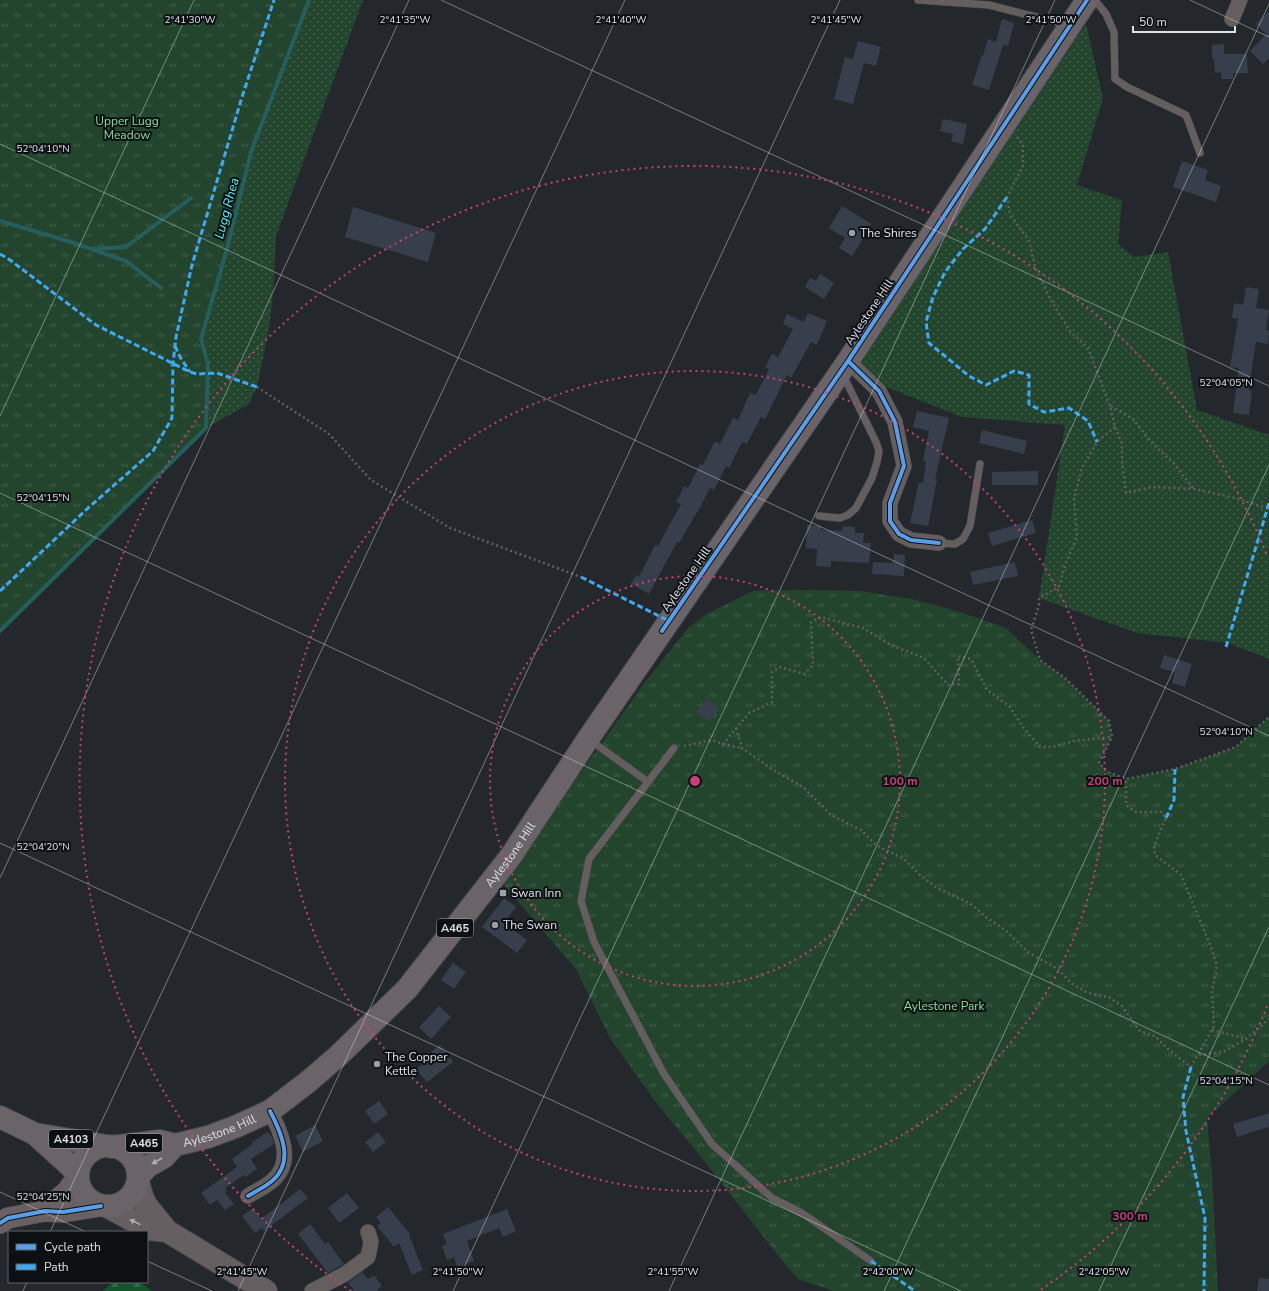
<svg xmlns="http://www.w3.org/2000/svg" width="1269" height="1291" viewBox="0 0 1269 1291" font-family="'Nunito Sans',sans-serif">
<defs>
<pattern id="grass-dots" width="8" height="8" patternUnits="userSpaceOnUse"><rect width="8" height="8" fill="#23452d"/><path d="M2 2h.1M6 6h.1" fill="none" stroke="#42604b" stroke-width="1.8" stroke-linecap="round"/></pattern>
<pattern id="forest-firs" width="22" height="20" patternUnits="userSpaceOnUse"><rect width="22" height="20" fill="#16542b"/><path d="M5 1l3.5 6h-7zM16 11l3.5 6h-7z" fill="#376c4a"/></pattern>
<pattern id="park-tufts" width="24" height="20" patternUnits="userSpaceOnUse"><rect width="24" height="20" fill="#23452d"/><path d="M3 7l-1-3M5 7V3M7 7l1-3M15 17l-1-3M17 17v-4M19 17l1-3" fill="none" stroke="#42604b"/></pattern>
</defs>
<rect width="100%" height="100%" fill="#24282c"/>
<path fill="url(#grass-dots)" d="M309 0H363L276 236 273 293 269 329 257 387 249 404 206 428 208 364 201 339 227 249 251 152Z
M1086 24 1103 98 1077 185 1122 200 1118 244 1134 257 1168 252 1197 410 1269 435V659L1228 643 1137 633 1039 598 1065 425 962 417 884 386 857 363 1013 130Z"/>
<path fill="url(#forest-firs)" d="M114 1282H140L152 1291H102Z"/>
<path fill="url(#park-tufts)" d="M0 0H309L251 152 227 249 201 339 208 364 206 428 0 631Z
M807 590 860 591 912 599 960 612 1006 628 1040 660 1065 678 1109 721 1112 737 1099 763 1108 772 1126 779 1175 769 1236 747 1269 717V1061L1207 1118 1212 1175 1218 1291H834L798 1279 783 1262 706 1163 655 1101 610 1038 576 969 502 883 643 685 688 628 705 615 753 591Z"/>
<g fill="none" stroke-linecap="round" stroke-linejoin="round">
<path stroke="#265e5e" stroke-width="4" d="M0 221 71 242 126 261 161 288
M93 249 126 247 191 198
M0 631 206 428 208 364 201 339 227 249 251 152 309 0"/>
</g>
<path fill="#363f4b" d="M1269 11V58L1263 64 1250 51 1266 34 1256 24Z
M1002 19 1014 23 1008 46 1003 45 989 90 972 85 982 55 983 56 988 39 996 42Z
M858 41 881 47 876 66 864 63 853 104 834 99 845 57 853 59Z
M1224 44V54H1247L1248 73H1233V79H1221V72L1215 73 1214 58H1212V45Z
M943 119 967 124 963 144 951 141 953 134 940 131Z
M1182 161 1208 170 1205 180 1221 186 1216 202 1173 187Z
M842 206 872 224 852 256 839 248 845 238 829 228Z
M353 207 436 233 428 262 345 237Z
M820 274 834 283 824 299 805 287 810 278 816 281Z
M1246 287 1259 289 1256 308 1269 310 1266 330 1269 331 1268 344 1256 342 1250 381 1249 390 1252 391 1249 415 1233 413 1239 368 1230 367 1238 319 1232 318 1234 303 1243 305Z
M808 313 827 321 817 345 811 342 791 378 787 375 765 419 761 417 747 444 742 442 729 468 726 466 714 490 710 488 697 513V512L679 543 677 542 649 594 631 584 636 575 639 577 655 545 658 546 681 504 676 502 684 486 688 488 700 464 703 465 715 441 720 444 733 418 738 420 750 393 756 395 769 369 765 367 772 354 778 357 793 329 783 324 787 314 804 322Z
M917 411 949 418 935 479 937 480 928 526 910 523 919 482 923 483 926 462 923 461 929 431 913 427Z
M982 430 1027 441 1024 454 979 443Z
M1038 471V485H992V472Z
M1032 520 1036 533 992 546 988 533Z
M807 525 821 526V530L842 531 843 526 855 527V533H864L863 543H871L869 563 831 561V567L816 566 817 549 806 548Z
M894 554 905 555 904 576 872 574 873 562 893 563Z
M1015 562 1018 576 973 585 970 572Z
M1164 655 1192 664 1185 687 1172 683 1175 672 1160 668Z
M707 699 719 709 709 722 696 713Z
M504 898 516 907 504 923 527 940 517 953 482 927Z
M453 963 466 972 454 989 441 980Z
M439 1006 451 1017 431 1039 419 1027Z
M440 1045 453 1062 427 1082 416 1069 434 1055 431 1052Z
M379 1101 388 1114 374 1124 365 1111Z
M1269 1113V1127L1237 1137 1233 1124Z
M315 1125 323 1141 303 1152 295 1136Z
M268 1132 272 1137 274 1144 251 1159 257 1169 246 1177 244 1175 225 1188 227 1191 225 1193 234 1204 225 1210 217 1200 210 1205 201 1193 237 1167 232 1159 253 1144 252 1142Z
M378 1132 386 1142 373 1152 365 1142Z
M300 1189 308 1198 264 1231 262 1228 255 1233 242 1216 253 1208 261 1219Z
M347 1193 359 1208 339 1223 328 1208Z
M388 1207 410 1234 409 1235 423 1270 412 1275 399 1243 394 1247 377 1226 381 1223 376 1217Z
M507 1209 516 1231 503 1237 499 1228 467 1241 474 1261 457 1267 454 1257 447 1260 442 1246 447 1244 443 1234Z
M310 1224 325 1244 328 1242 344 1264 328 1273 298 1234Z
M362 1272 368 1279 374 1275 382 1286 377 1290V1291H353L354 1290 348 1283Z
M1259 1278 1269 1279V1291H1257Z"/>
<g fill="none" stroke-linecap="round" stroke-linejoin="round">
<defs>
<path id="lane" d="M918 0 989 5 1068 25
M1095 0 1106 14 1114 32 1115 79 1127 87 1186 115 1200 153
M819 516 840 518 848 515 856 508 872 478 877 462 879 451 876 442 843 375
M939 543 955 544 963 539 970 526 980 464
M590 740 648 782 589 859 581 901 594 942 664 1074 712 1144 772 1198 802 1213 871 1261
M648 782 674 748"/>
<path id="street" d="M1232 19 1240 0
M848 361 879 391 895 422 904 466 890 503V521L899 534 911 540 939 543
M248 1196C256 1191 265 1187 272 1181 295 1162 281 1132 270 1111
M312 1291 345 1274 368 1257 371 1242 368 1232"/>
<path id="secondary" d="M45 1211 68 1190 78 1176
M0 1223 8 1218 45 1211 63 1212 101 1206"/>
<path id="primary" d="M138 1181 142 1196 146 1205 167 1231 266 1291
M106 1206 149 1229 167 1231"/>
<g id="highway">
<path d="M0 1117 35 1134 107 1146"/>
<path d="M35 1134 78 1173"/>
<circle cx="108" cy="1176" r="30"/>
<path d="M112 1147 160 1141 175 1145"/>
<path id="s1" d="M138 1177 147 1167 164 1157 175 1145 208 1137 235 1127 270 1111 309 1081 338 1056 407 989 511 856 588 739 848 361 1087 0"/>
</g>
</defs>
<use href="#lane" stroke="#424649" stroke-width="8"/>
<use href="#street" stroke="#424649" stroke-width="16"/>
<use href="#secondary" stroke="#424649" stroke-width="22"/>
<use href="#primary" stroke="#424649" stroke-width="24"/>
<use href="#highway" stroke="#424649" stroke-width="24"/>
<path stroke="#625e60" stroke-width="2.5" stroke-dasharray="2 3" stroke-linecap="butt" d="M1017 137 1023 145V166L1007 197 1010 214 1029 241 1036 270 1052 302 1070 331 1088 348 1110 406 1115 427 1122 444V461L1126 493 1152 487 1194 489 1239 499 1269 509
M257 387 329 434 371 480 450 528 581 577
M1111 406 1133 419 1150 441 1174 464 1194 489
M1115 427 1097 442 1082 468 1074 498 1077 537 1065 565 1059 587 1039 598V605L1031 630 1040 660 1065 678 1109 721 1112 737 1099 763 1108 772 1126 779 1175 769 1236 747 1269 717
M736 728 742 748 773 770 803 787 831 815 861 830 876 845 904 859 920 875 937 888 971 904 987 918 1005 930 1029 953 1058 969 1071 983 1088 993 1109 997 1122 1006 1140 1031 1155 1036 1169 1050 1191 1067 1214 1026 1212 992 1217 966 1211 947 1181 875 1155 855 1154 846 1166 818 1161 812H1136L1126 805V779
M723 744 742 748
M684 746 712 740 723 744 749 713 772 702V672L780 667 804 674 813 665 811 622 821 617 863 628 891 645 924 658 948 685 959 684 958 656 971 659 987 690 1010 707 1023 727 1040 747H1052L1074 741 1112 737
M1212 1030 1246 1039
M1199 1055 1223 1052 1246 1039 1269 1019"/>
<use href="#lane" stroke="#655e5f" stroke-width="7"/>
<use href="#street" stroke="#655e5f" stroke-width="15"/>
<use href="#secondary" stroke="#686062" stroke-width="21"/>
<use href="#primary" stroke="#655f61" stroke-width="22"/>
<use href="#highway" stroke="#6a6468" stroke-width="22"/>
<path stroke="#3fa9f5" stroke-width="3" stroke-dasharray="6 3" stroke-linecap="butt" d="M1007 197 985 229 963 249 945 272 933 297 926 322 929 343 969 376 986 385 1014 371 1029 375V404L1044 412 1069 408 1088 421 1097 442
M0 254 10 260 96 325 190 372 197 374 217 373 257 387
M175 346 180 357 190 372
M581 577 669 621
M0 591 87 509 153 451 172 418 173 364 176 337 192 265 242 97 274 0
M1226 647 1269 503
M1166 818 1174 800 1175 769
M1191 1067 1183 1097 1186 1131 1205 1218 1204 1291
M871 1261 915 1291"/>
<defs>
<path id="cycleway" d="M848 361 879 391 895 422 904 466 890 503V521L899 534 911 540 939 543
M662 631 848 361 1087 0
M248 1196C256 1191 265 1187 272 1181 295 1162 281 1132 270 1111
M0 1223 8 1218 45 1211 63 1212 101 1206"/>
</defs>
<use href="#cycleway" stroke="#0d1013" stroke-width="6"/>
<use href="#cycleway" stroke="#5a9eea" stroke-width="4"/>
</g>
<defs><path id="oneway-solid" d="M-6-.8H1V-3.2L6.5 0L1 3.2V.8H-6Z"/></defs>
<use fill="#afafb4" href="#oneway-solid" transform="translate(157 1161) rotate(150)"/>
<use fill="#adadb1" href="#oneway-solid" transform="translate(135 1222) rotate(-154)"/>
<path fill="none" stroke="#dde1e7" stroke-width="1" stroke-opacity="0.45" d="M441 0 1269 386M1190 0 1269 37M0 144 1269 736M0 416 194 0M0 493 1269 1085M0 843 961 1291M0 878 409 0M0 1192 86 1232M50 1232 625 0M147 1261 212 1291M23 1291 27 1282M238 1291 840 0M453 1291 1055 0M669 1291 1269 4M884 1291 1269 465M1099 1291 1269 927"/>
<g fill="none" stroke="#c74077" stroke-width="2" stroke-dasharray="2 4">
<circle cx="695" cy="781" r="205"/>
<circle cx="695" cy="781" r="410"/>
<path d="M1267 1006A615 615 0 0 1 1039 1291M351 1291A615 615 0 1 1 1267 556"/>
</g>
<g fill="#9ca0a6" stroke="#0d1013" stroke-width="1.5">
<circle cx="852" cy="233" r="4"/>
<rect x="499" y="889" width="8" height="8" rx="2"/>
<circle cx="495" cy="925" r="4"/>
<circle cx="377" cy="1064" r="4"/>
</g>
<g text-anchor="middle" stroke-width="4" stroke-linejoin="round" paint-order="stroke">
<g fill="#0d1013" stroke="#9fa2a7" stroke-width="1">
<rect x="437" y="919" width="36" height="18" rx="3"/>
<rect x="49" y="1130" width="44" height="18" rx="3"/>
<rect x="126" y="1134" width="36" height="18" rx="3"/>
</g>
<g font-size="11" font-weight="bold" fill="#dde1e7">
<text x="455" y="932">A465</text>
<text x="71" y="1143">A4103</text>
<text x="144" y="1147">A465</text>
</g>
<g font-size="12" fill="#85e099" stroke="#0d1013">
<text x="127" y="125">Upper Lugg<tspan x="127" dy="14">Meadow</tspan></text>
<text x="944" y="1010">Aylestone Park</text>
</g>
<g font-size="12" fill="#dde1e7" stroke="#0d1013" text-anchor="start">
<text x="860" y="237">The Shires</text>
<text x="511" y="897">Swan Inn</text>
<text x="503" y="929">The Swan</text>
<text x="385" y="1061">The Copper<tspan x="385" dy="14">Kettle</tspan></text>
</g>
<g font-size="12" fill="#dde1e7" stroke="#0d1013">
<text transform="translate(869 312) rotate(-56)" y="4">Aylestone Hill</text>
<text transform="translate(686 579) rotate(-55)" y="4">Aylestone Hill</text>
<text dy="4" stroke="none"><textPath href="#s1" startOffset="504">Aylestone Hill</textPath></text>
<text dy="4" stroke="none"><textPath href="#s1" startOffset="96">Aylestone Hill</textPath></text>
</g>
<g font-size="13" font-style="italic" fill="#4ff5f5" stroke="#0d1013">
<text transform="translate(226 208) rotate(-75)" y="5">Lugg Rhea</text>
</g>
</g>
<g font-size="10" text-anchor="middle" fill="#dde1e7" stroke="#0d1013" stroke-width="4" stroke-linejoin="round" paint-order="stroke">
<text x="190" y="23">2°41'30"W</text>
<text x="405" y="23">2°41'35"W</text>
<text x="836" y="23">2°41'45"W</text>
<text x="621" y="23">2°41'40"W</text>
<text x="1051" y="23">2°41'50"W</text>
<text x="43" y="152">52°04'10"N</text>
<text x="1226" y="386">52°04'05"N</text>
<text x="43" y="501">52°04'15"N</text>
<text x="1226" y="735">52°04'10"N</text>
<text x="43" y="850">52°04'20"N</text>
<text x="1226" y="1084">52°04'15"N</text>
<text x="43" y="1200">52°04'25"N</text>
<text x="242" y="1275">2°41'45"W</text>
<text x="458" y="1275">2°41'50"W</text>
<text x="673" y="1275">2°41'55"W</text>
<text x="888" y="1275">2°42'00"W</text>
<text x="1104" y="1275">2°42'05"W</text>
</g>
<circle cx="695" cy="781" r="6" fill="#c74077" stroke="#0d1013" stroke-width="2"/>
<g font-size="12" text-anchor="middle" font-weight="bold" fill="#c74077" stroke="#0d1013" stroke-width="4" stroke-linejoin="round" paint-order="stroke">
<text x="900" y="785">100 m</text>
<text x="1105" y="785">200 m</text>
<text x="1130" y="1220">300 m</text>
</g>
<rect x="8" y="1231" width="140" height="52" fill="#0d1013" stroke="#606468"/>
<rect x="16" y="1244" width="20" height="6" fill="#5a9eea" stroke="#606468"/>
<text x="44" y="1251" font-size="12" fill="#dde1e7">Cycle path</text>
<rect x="16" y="1264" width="20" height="6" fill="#3fa9f5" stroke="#606468"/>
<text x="44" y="1271" font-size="12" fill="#dde1e7">Path</text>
<path d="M1133 26v6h102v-6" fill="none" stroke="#dde1e7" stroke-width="2"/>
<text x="1139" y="26" font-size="12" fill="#dde1e7" stroke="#0d1013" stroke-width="3" paint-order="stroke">50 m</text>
</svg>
